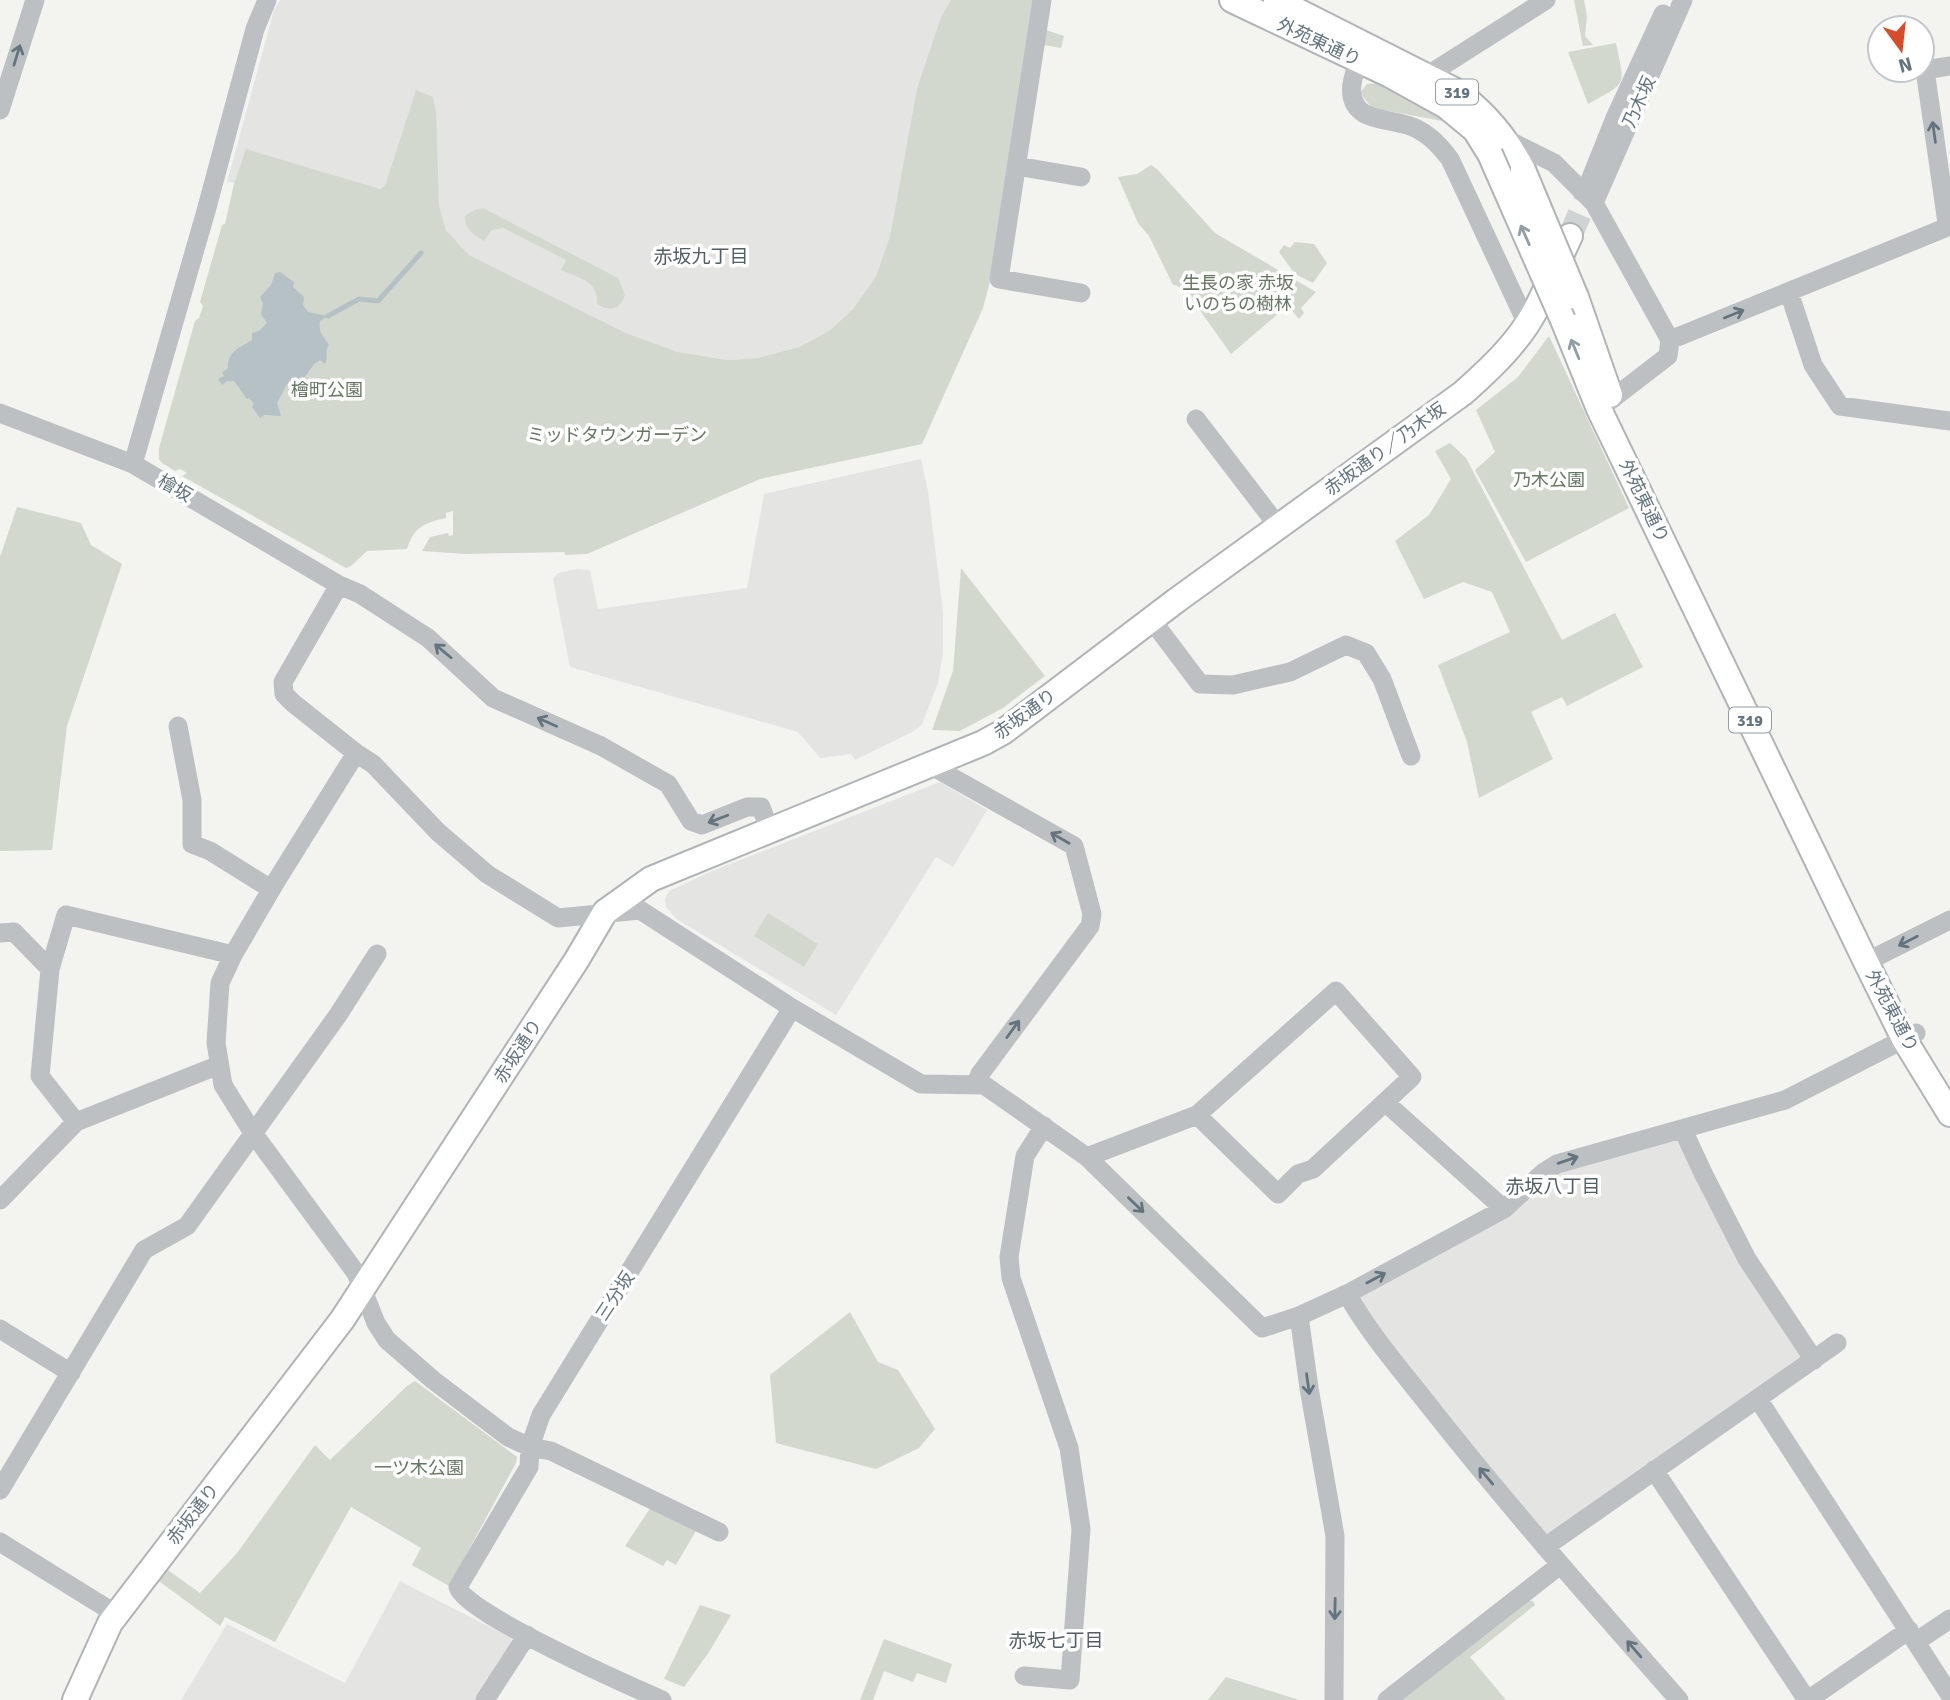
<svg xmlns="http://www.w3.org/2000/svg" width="1950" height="1700" viewBox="0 0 1950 1700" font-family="Signika,'Noto Sans JP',sans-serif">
<rect width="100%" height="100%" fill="#f3f3ef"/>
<path fill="#e4e5e3" d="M280 0H951L941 17 917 88 890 236 876 276 853 309 829 331 799 347 758 358 728 360 678 352 626 333 469 255 446 230 439 205 414 197 227 182 274 10Z
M921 459 928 491 943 612V653L938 683 922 724 914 731 855 760 851 754 820 758 798 732 570 667 553 579 558 573 577 569 590 570 598 609 747 588 764 494Z
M940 782 987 810 953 867 936 857 836 1015 678 920 666 907 665 899 669 891 712 871Z
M1681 1137 1806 1355 1544 1538 1455 1435 1358 1298 1550 1175Z
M400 1581 511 1638 512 1642 478 1700H181L227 1624 345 1683Z"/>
<path fill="#d3d8cf" d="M951 0H1034L994 266 983 308 922 444 760 479 587 554 565 555 564 552 465 554 422 551 430 537 448 533 449 536 453 535V511L446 513V518C424 523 414 527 407 549L367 551 351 566 346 568 182 476 187 473 180 469 175 471 162 463 159 459V448L195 321 199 318 203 306 200 302 222 225 225 224 234 184 246 149 380 189 385 186 416 90 433 97 436 112 439 205 446 230 469 255 626 333 678 352 728 360 758 358 799 347 829 331 853 309 876 276 890 236 917 88 941 17Z
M1574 0H1584L1587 16 1585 36 1593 45 1583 46Z
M1046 30 1064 36 1061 48 1044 45Z
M1616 43C1625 87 1628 82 1588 104L1568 52Z
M1382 83 1453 123 1372 108 1360 93 1367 84Z
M1151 165 1157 169 1215 233 1316 292 1301 308 1304 313 1299 319 1290 308H1285L1231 354 1189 295 1176 285H1173L1149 236 1138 223 1118 177 1137 174Z
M483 208 618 278 625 295C620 310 609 312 597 304 599 281 579 278 561 270L566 260 503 228 492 230 484 241C474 235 464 229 465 216L474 210Z
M1295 242 1314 244 1327 263 1313 283 1295 274 1279 252 1284 245 1290 248Z
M1549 336 1629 508 1526 562 1475 470 1495 452 1476 410 1518 377Z
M1450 443 1466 458 1562 640 1615 613 1643 667 1567 706 1562 697 1531 712 1553 759 1479 798 1467 742 1438 665 1510 632 1492 592 1463 582 1424 599 1395 541 1429 515 1451 479 1435 451Z
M17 507 81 523 91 545 122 564 67 726 52 850 0 851V557Z
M961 568 1045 676 1003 708 960 731 932 730 953 671Z
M768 913 818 944 804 967 754 936Z
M850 1312 878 1362 898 1370 935 1429 919 1448 876 1469 776 1443 770 1375Z
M415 1381 517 1457 516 1463 449 1586 412 1565 421 1548 351 1507 275 1642 225 1617 220 1626 152 1576 161 1565 200 1593 237 1553 315 1445 330 1460 407 1386Z
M651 1507 697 1529 676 1565 667 1560 663 1566 625 1546Z
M1528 1601H1533L1535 1605 1470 1657 1506 1700H1402Z
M700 1605 731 1615 709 1652 684 1687 664 1679Z
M884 1639 952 1664 946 1683 917 1673 913 1682 884 1671 873 1700H860Z
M1226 1677 1299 1700H1208Z"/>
<path fill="#b5c1c5" d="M280 272 294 282 293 287 304 297 303 305 308 312 328 316 320 321C318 332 323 336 329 345 324 351 329 357 325 364L320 360 314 364 305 377 287 384 277 403 281 416 264 415 260 418 252 407 254 404 249 398 247 399 234 381H227L222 385 218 379 224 376 222 373 228 368C227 352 240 347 252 340V333L259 331 267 323 261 314 263 304 260 297 271 285 275 273Z"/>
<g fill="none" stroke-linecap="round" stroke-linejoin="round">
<path stroke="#b5c1c5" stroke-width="5" d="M328 316 359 299 378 301 421 253"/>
<path stroke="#cfd3d3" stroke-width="24" stroke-dasharray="24 12" stroke-linecap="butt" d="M1570 236 1596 177"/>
<defs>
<path id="major" d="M1232 0 1390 75 1446 106 1475 130 1490 154
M1276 0 1454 90C1484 111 1506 137 1523 170
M1576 297 1610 395
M1563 320 1599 409 1866 962 1904 1039 1950 1114
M75 1700 110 1623 342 1320 576 961 605 912 651 879 983 743 1003 732 1177 600 1463 393C1490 369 1518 343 1535 311 1548 287 1558 261 1570 236"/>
</defs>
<use href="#major" stroke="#b0b4b7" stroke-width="28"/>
<path stroke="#bcc0c3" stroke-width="19" d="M1042 0 999 279 1081 293
M1364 49C1356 68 1340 99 1365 114 1379 121 1398 121 1413 127 1429 134 1439 145 1450 159L1527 324
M1428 75 1546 0
M0 110 35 0
M1504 138 1554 163 1594 203 1670 340 1668 356 1603 406
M1017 166 1081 177
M1585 193 1615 118 1663 14
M1594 203 1683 0
M1789 292 1813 365 1840 406 1950 421
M1670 340 1945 228 1947 223 1925 70 1950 66
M0 413 133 464 339 585 360 594 428 638 493 698 601 746 668 784 691 821 702 825 747 807H761L769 829
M1196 419 1278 526
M133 464 206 211 255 29 267 0
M339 585 283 682 284 694 293 703 356 753 373 764 438 832 487 874 558 918 640 910 792 1008 921 1084 984 1085 1087 1157 1262 1328 1299 1316 1347 1294 1504 1209 1544 1172 1557 1164 1785 1100 1916 1033
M1151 619 1200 684 1233 685 1290 672 1346 645 1366 653 1382 679 1411 756
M178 726 192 800V844L210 851 271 889
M356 753 275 883 233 955 220 983 216 1043 223 1085 253 1133 356 1273 376 1323 387 1340 433 1380 508 1437 530 1447 551 1451 719 1532
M930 765 1074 846 1092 914 1090 926 980 1074 975 1085
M0 933 14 932 50 969
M1866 962 1950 920
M1386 1103 1504 1209
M76 1122 40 1076 50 969 66 915 233 955
M1683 1130 1704 1175 1747 1259 1814 1360
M1087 1157 1197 1115 1336 991 1412 1077 1313 1169 1298 1174 1278 1194 1197 1115
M0 1200 76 1122 219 1065
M1347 1294C1372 1338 1407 1377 1438 1417 1515 1514 1597 1607 1679 1700
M1299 1316 1309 1388 1335 1536 1334 1700
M0 1329 71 1373
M1758 1399 1950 1695
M1654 1470 1807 1700
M0 1490 144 1250 187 1226 338 1015 377 954
M0 1542 116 1614
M1545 1547 1837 1343
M1917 1641 1950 1619
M1024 1676 1070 1680 1081 1529 1069 1448 1011 1278 1009 1257 1025 1156 1044 1126
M485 1700 527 1635
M662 1700C632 1687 463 1612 458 1587L529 1467 530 1447 541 1415 792 1008
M1387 1700 1560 1565
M1808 1700 1909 1630"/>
<use href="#major" stroke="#fff" stroke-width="24"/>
<defs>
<path id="major-bridge" d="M1490 154 1563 320
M1523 170 1576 297"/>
</defs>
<use href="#major-bridge" stroke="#b0b4b7" stroke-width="28" stroke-linecap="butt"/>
<use href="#major-bridge" stroke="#fff" stroke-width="24"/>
</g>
<defs><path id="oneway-shaft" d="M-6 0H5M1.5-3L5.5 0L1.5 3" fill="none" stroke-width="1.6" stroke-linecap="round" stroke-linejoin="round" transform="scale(1.75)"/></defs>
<g stroke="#64747f">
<use href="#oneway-shaft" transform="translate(17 55) rotate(-73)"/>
<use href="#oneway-shaft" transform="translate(1934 132) rotate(-98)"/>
<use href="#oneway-shaft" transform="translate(1734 314) rotate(-22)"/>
<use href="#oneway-shaft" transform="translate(443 651) rotate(-140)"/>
<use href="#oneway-shaft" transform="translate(547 722) rotate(-156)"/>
<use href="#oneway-shaft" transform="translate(718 819) rotate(159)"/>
<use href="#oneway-shaft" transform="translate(1060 838) rotate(-150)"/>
<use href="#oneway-shaft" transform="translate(1908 941) rotate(153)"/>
<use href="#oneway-shaft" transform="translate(1013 1029) rotate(-54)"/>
<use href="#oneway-shaft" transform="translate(1568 1160) rotate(-19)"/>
<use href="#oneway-shaft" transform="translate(1136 1205) rotate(44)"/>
<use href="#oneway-shaft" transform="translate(1376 1278) rotate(-28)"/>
<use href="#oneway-shaft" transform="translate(1308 1384) rotate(82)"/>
<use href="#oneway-shaft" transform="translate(1486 1476) rotate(-130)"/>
<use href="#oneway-shaft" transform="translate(1335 1609) rotate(91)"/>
<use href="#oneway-shaft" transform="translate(1634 1649) rotate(-131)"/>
</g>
<g stroke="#929ea5">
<use href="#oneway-shaft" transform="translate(1525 235) rotate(-114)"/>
<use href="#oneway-shaft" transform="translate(1575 349) rotate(-112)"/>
</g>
<g text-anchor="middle" stroke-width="7" stroke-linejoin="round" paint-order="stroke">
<g fill="#fff" stroke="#929ea5" stroke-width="2">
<rect x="1436" y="79.5" width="42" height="25" rx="5"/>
<rect x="1729" y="707.5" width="42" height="25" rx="5"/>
</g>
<g font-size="16" font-weight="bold" fill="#64747f">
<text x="1457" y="98">319</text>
<text x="1750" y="726">319</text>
</g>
<g font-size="18" fill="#64747f" stroke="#fff">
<text transform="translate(1319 42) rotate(25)" y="6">外苑東通り</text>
<text transform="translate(1639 102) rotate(-66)" y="6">乃木坂</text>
<text transform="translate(1385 449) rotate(-36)" y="6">赤坂通り／乃木坂</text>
<text transform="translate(175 488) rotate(30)" y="6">檜坂</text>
<text transform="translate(1644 501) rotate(64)" y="6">外苑東通り</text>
<text transform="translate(1025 714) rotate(-36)" y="6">赤坂通り</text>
<text transform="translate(1892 1011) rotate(62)" y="6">外苑東通り</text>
<text transform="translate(518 1051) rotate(-57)" y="6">赤坂通り</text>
<text transform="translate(615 1296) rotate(-57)" y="6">三分坂</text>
<text transform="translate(193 1514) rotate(-52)" y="6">赤坂通り</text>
</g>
<g font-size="18" fill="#677663" stroke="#fff">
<text x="1238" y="289">生長の家 赤坂<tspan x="1238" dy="21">いのちの樹林</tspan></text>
<text x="327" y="396">檜町公園</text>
<text x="617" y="441">ミッドタウンガーデン</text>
<text x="1549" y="486">乃木公園</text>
<text x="419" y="1474">一ツ木公園</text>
</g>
<g font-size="19" fill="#525d64" stroke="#fff">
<text x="701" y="263">赤坂九丁目</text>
<text x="1553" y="1193">赤坂八丁目</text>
<text x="1056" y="1647">赤坂七丁目</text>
</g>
</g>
<g transform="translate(1901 49) rotate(165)"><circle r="33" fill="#ffffff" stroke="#c1c7cc" stroke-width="2"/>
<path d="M0-5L12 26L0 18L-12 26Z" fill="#d74d2c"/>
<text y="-10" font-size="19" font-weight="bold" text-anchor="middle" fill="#64747f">N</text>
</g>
</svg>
